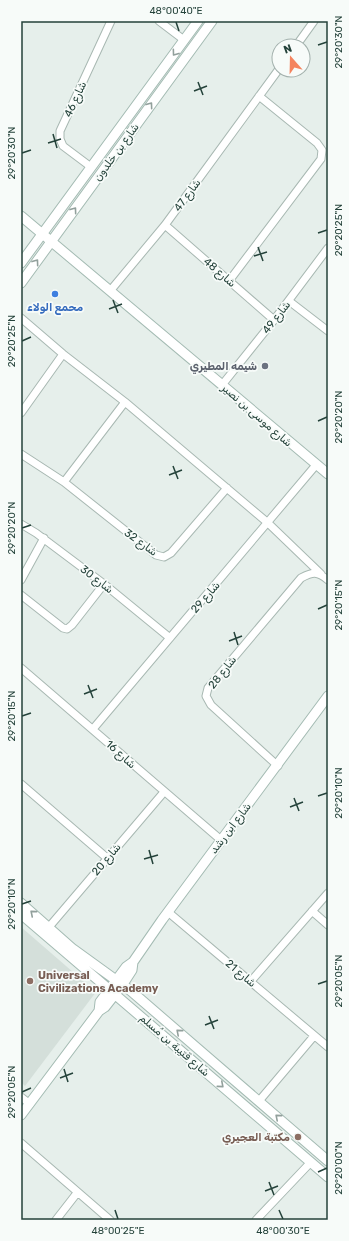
<svg xmlns="http://www.w3.org/2000/svg" width="349" height="1241" viewBox="0 0 349 1241" font-family="Rubik,Cairo,sans-serif">
<rect width="100%" height="100%" fill="#e6efeb"/>
<path fill="#d4dfda" d="M21 927 96 992 25 1086 21 1082Z"/>
<g fill="none" stroke-linecap="round" stroke-linejoin="round">
<defs>
<path id="street" d="M159 21 184 40
M296 46 314 21
M91 167 63 146 60 139V131L111 21
M165 225 274 320
M229 281 321 159 322 150 317 143 259 96
M110 291 165 225 279 69
M289 301 328 331
M21 318 63 354 125 402 268 523 321 574
M222 385 274 320 328 248
M21 413 63 354
M21 454 64 482 156 555 164 557 171 553 227 488
M64 482 125 402
M21 524 36 533 104 584 170 638
M21 580 44 538
M21 595 63 628 67 629 72 625 104 584
M21 668C88 725 154 783 221 840
M93 729 316 465
M278 766 211 705 206 696 208 688 301 578C313 572 317 571 328 580
M21 784 107 858
M312 911 328 925
M168 912 328 1047
M49 927 164 792
M251 981 328 893
M21 1097 30 1104
M259 1101 314 1036
M21 1143 110 1220
M56 1220 77 1193
M256 1220 311 1162"/>
<path id="secondary" d="M21 216 328 474
M21 263 198 21
M21 283 212 21
M21 903 73 949 131 991 328 1161
M21 914 328 1177
M99 1011 100 1002 126 967 133 962
M21 1115 99 1011 105 1007 123 984 132 970 133 962 162 920 328 696"/>
</defs>
<use href="#street" stroke="#a8b8b2" stroke-width="9"/>
<use href="#secondary" stroke="#a4bbb3" stroke-width="11"/>
<use href="#street" stroke="#fff" stroke-width="7"/>
<use href="#secondary" stroke="#fff" stroke-width="9"/>
</g>
<defs><path id="oneway-chevron" d="M-2-3.5L2.5 0L-2 3.5" fill="none" stroke-width="1.6" stroke-linecap="round" stroke-linejoin="round"/></defs>
<g stroke="#92a09c">
<use href="#oneway-chevron" transform="translate(175 53) rotate(126)"/>
<use href="#oneway-chevron" transform="translate(150 105) rotate(-54)"/>
<use href="#oneway-chevron" transform="translate(74 210) rotate(-54)"/>
<use href="#oneway-chevron" transform="translate(36 262) rotate(-54)"/>
<use href="#oneway-chevron" transform="translate(33 913) rotate(-140)"/>
<use href="#oneway-chevron" transform="translate(179 1032) rotate(-139)"/>
<use href="#oneway-chevron" transform="translate(221 1085) rotate(41)"/>
<use href="#oneway-chevron" transform="translate(278 1117) rotate(-139)"/>
</g>
<path fill="none" stroke="#24423a" stroke-width="1.5" d="M176 22 179 31M318 45 327 42M198 82 203 95M194 91 207 86M53 134 57 148M48 143 61 139M22 153 31 150M318 233 327 230M258 247 263 261M254 256 267 252M113 300 118 313M109 309 122 304M22 341 31 337M318 421 327 417M173 466 178 479M169 475 182 470M22 528 31 525M318 609 327 605M234 632 238 645M229 641 242 636M88 685 93 698M84 694 97 689M22 716 31 713M318 796 327 793M294 798 299 811M290 807 303 802M149 850 153 864M144 859 158 855M22 904 31 901M318 984 327 981M209 1016 214 1029M205 1025 218 1020M64 1069 68 1082M60 1078 73 1073M22 1092 31 1088M318 1172 327 1168M269 1182 274 1195M265 1191 278 1186M115 1210 118 1219M279 1210 283 1219"/>
<circle fill="#3f7fe0" stroke="#f7fbf9" stroke-width="1.5" cx="55" cy="294" r="4"/>
<circle fill="#6b7280" stroke="#f7fbf9" stroke-width="1.5" cx="265" cy="366" r="4"/>
<g fill="#8d6e63" stroke="#f7fbf9" stroke-width="1.5">
<circle cx="30" cy="981" r="4"/>
<circle cx="298" cy="1137" r="4"/>
</g>
<g text-anchor="middle" stroke-width="3.5" stroke-linejoin="round" paint-order="stroke">
<g font-size="11" fill="#24423a" stroke="#f7fbf9">
<text transform="translate(75 99) rotate(-65)" y="4">شارع 46</text>
<text transform="translate(116 152) rotate(-54)" y="4">شارع بن خلدون</text>
<text transform="translate(187 195) rotate(-54)" y="4">شارع 47</text>
<text transform="translate(220 272) rotate(41)" y="4">شارع 48</text>
<text transform="translate(276 317) rotate(-52)" y="4">شارع 49</text>
<text transform="translate(257 415) rotate(41)" y="4">شارع موسى بن نصير</text>
<text transform="translate(141 542) rotate(36)" y="4">شارع 32</text>
<text transform="translate(97 579) rotate(38)" y="4">شارع 30</text>
<text transform="translate(205 597) rotate(-49)" y="4">شارع 29</text>
<text transform="translate(222 672) rotate(-52)" y="4">شارع 28</text>
<text transform="translate(121 754) rotate(42)" y="4">شارع 16</text>
<text transform="translate(230 828) rotate(-53)" y="4">شارع ابن رشد</text>
<text transform="translate(106 859) rotate(-50)" y="4">شارع 20</text>
<text transform="translate(241 973) rotate(40)" y="4">شارع 21</text>
<text transform="translate(175 1045) rotate(41)" y="4">شارع قتيبة بن مُسلم</text>
</g>
<g font-size="11" font-weight="bold" fill="#366cbe" stroke="#f7fbf9">
<text x="55" y="311">محمع الولاء</text>
</g>
<g font-size="11" font-weight="bold" fill="#5b616d" stroke="#f7fbf9" text-anchor="end">
<text x="257" y="370">شيمه المطيري</text>
</g>
<g font-size="11" font-weight="bold" fill="#785e54" stroke="#f7fbf9" text-anchor="start">
<text x="38" y="979">Universal<tspan x="38" dy="13">Civilizations Academy</tspan></text>
<text x="290" y="1141" text-anchor="end">مكتبة العجيري</text>
</g>
</g>
<rect width="349" height="1241" fill="none" stroke="#f7fbf9" stroke-width="44"/>
<g transform="translate(291 58) rotate(340)"><circle r="19" fill="#f7fbf9" stroke="#a3b1ad"/>
<path d="M0-3L7 15L0 10L-7 15Z" fill="#f4845f"/>
<text y="-6" font-size="11" font-weight="bold" text-anchor="middle" fill="#24423a">N</text>
</g>
<rect x="22" y="22" width="305" height="1197" fill="none" stroke="#24423a" stroke-width="1.5"/>
<g font-size="10" text-anchor="middle" fill="#24423a">
<text x="176" y="14">48°00'40"E</text>
<text transform="translate(338 42) rotate(-90)" y="4">29°20'30"N</text>
<text transform="translate(11 153) rotate(-90)" y="4">29°20'30"N</text>
<text transform="translate(338 230) rotate(-90)" y="4">29°20'25"N</text>
<text transform="translate(11 341) rotate(-90)" y="4">29°20'25"N</text>
<text transform="translate(338 417) rotate(-90)" y="4">29°20'20"N</text>
<text transform="translate(11 528) rotate(-90)" y="4">29°20'20"N</text>
<text transform="translate(338 605) rotate(-90)" y="4">29°20'15"N</text>
<text transform="translate(11 716) rotate(-90)" y="4">29°20'15"N</text>
<text transform="translate(338 793) rotate(-90)" y="4">29°20'10"N</text>
<text transform="translate(11 904) rotate(-90)" y="4">29°20'10"N</text>
<text transform="translate(338 981) rotate(-90)" y="4">29°20'05"N</text>
<text transform="translate(11 1092) rotate(-90)" y="4">29°20'05"N</text>
<text transform="translate(338 1168) rotate(-90)" y="4">29°20'00"N</text>
<text x="118" y="1234">48°00'25"E</text>
<text x="283" y="1234">48°00'30"E</text>
</g>
</svg>
